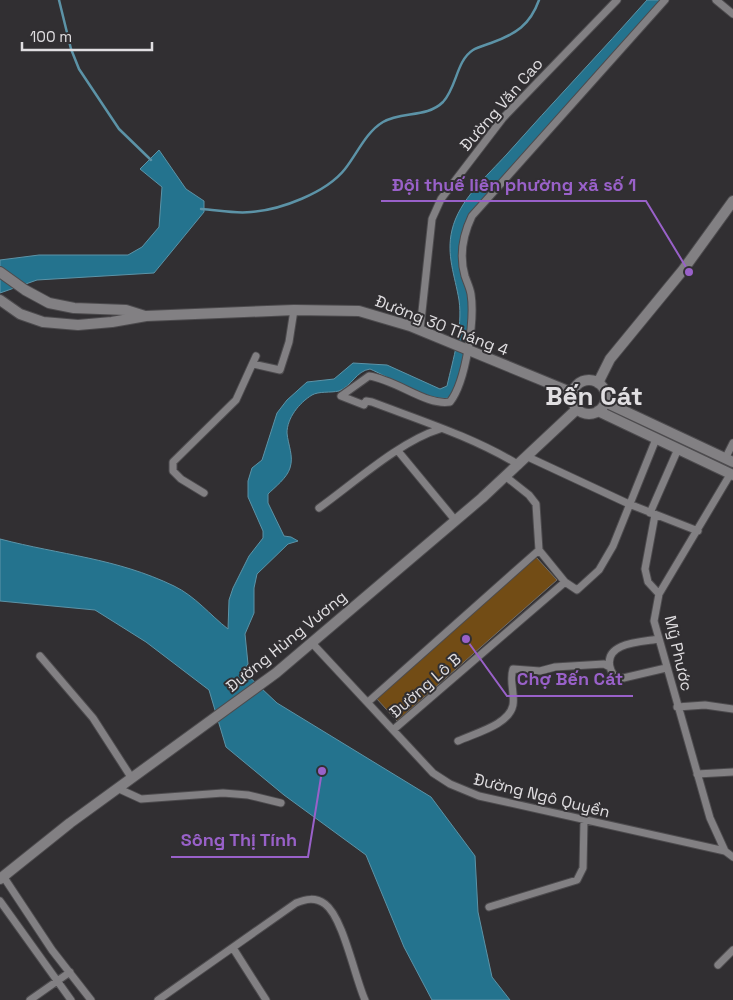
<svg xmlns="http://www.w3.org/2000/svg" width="733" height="1000" viewBox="0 0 733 1000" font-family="'Space Grotesk',sans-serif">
<rect width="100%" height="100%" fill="#312f32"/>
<path fill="#24738e" stroke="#5c93a7" d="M647 0H663L486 196 462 238 469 294 468 334 457 386 449 398C429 402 389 377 370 369 356 371 352 386 339 391 330 393 319 391 312 395 299 403 287 418 287 433 288 445 294 456 290 468 287 478 275 487 268 494V503L284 536 291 537 298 541 288 544 257 574 254 588V613L245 634 248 664 243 671 277 703 431 797 475 856 478 912 492 977 510 1000H432L404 947 366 855 284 795 226 747 209 690 146 642 95 610 0 601V539C61 555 116 558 174 586 195 596 210 615 228 629L229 600 233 588 249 556 263 538V531L248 497V481L252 468 262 460 277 413 287 400 307 382 334 379 353 363 387 365 440 389 447 386C453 359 463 328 459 300 455 276 446 255 452 230 459 200 487 176 507 154 553 102 601 52 647 0Z
M159 150 186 189 204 201V212L154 273 37 280 0 293V260L39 255H128L142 247 159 227 162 187 140 169Z"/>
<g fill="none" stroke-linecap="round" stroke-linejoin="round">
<path stroke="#5c93a7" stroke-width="2.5" d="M59 0 71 49 79 69 119 129 151 160
M201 209C217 210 235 214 251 212 280 210 326 193 345 169 357 154 366 132 383 122 401 111 427 118 443 102 457 87 456 61 473 50 478 47 486 45 491 43 516 34 530 25 539 0"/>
</g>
<path fill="#724c15" stroke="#716e6b" d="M536 557 557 580 397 721 376 698Z"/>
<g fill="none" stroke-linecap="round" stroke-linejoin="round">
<defs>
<path id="minor" d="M716 0 733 14
M420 330 432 219 441 199 503 118 617 0
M253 364 280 370 289 342 294 310
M398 451 455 520
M528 457 629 504 698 531
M726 457 733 443
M519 465C473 437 422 421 372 402L366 401 364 405 341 396 369 376C397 380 426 406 450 402 466 382 475 319 471 294 470 288 467 282 465 276 459 255 463 235 472 216L665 0
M505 476 529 495 536 504 539 550 565 582 577 590 599 570 613 546 656 439
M204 493 181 479 173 471V462L236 400 256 356
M319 508C354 483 400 441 440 429
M650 513 678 449
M655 515 645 569 648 582 659 594
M659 639C642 642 604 642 610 667 611 672 615 678 619 679L666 668
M311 642 433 773 450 784 479 796 725 851 733 857
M40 656 93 718 131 777
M368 702 539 550
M677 707 705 705 733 709
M393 730 565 582
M458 741C475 733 509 725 513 705 515 693 509 681 513 669L540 671 555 667 604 664 610 667
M697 774 733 772
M117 788 141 799 223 793 248 795 281 803
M725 851 710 818 654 621 659 594 731 473
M3 876 52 950 91 1000
M0 901 71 1000
M489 907 577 880 583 868 584 820
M233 948 266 1000
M718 965 733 950
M30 1000 70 972
M158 1000 296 903C306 899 315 897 325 904 343 917 355 978 365 1000"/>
<path id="secondary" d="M0 272 25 290 49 303 74 308 126 310 145 316
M0 300 20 314 43 322 78 325 112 322 146 316 294 310 359 311 410 326 573 393
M572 397a17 17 0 1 1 34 0a17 17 0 1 1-34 0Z
M598 383 610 359 683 270 733 201
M605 402 733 462
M598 411 733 475
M0 879 70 823 276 673 482 498 577 409"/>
</defs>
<use href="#minor" stroke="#4d4b4e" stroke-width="9"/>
<use href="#secondary" stroke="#4d4b4e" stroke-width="12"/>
<use href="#minor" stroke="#828083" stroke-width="7"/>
<use href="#secondary" stroke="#828083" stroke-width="10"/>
</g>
<g text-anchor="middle" stroke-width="4" stroke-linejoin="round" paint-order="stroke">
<g font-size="16" fill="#e0dee1" stroke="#312f32">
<text transform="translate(501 104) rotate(-49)" y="6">Đường Văn Cao</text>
<text transform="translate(442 325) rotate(21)" y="6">Đường 30 Tháng 4</text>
<text transform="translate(286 641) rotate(-39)" y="6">Đường Hùng Vương</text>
<text transform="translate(679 653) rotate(77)" y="6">Mỹ Phước</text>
<text transform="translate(425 685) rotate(-41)" y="6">Đường Lô B</text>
<text transform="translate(542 795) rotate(14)" y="6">Đường Ngô Quyền</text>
</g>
<g font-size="26" font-weight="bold" fill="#e0dee1" stroke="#312f32">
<text x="594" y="405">Bến Cát</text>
</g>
</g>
<path fill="none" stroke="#9961c9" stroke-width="2" d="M689 272L646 201H381M466 639L507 696H633M322 771L308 857H171"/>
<g fill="#9961c9" stroke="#312f32" stroke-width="2">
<circle cx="689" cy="272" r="5"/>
<circle cx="466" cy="639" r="5"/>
<circle cx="322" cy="771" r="5"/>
</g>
<g font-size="18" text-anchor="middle" font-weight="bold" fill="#9961c9" stroke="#312f32" stroke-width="4" stroke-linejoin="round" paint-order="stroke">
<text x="514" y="191">Đội thuế liên phường xã số 1</text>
<text x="570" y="685">Chợ Bến Cát</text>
<text x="239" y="846">Sông Thị Tính</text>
</g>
<path d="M22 42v8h130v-8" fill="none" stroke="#e0dee1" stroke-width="2.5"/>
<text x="30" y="42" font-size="15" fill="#e0dee1" stroke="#312f32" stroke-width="4" paint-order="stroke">100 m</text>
</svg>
